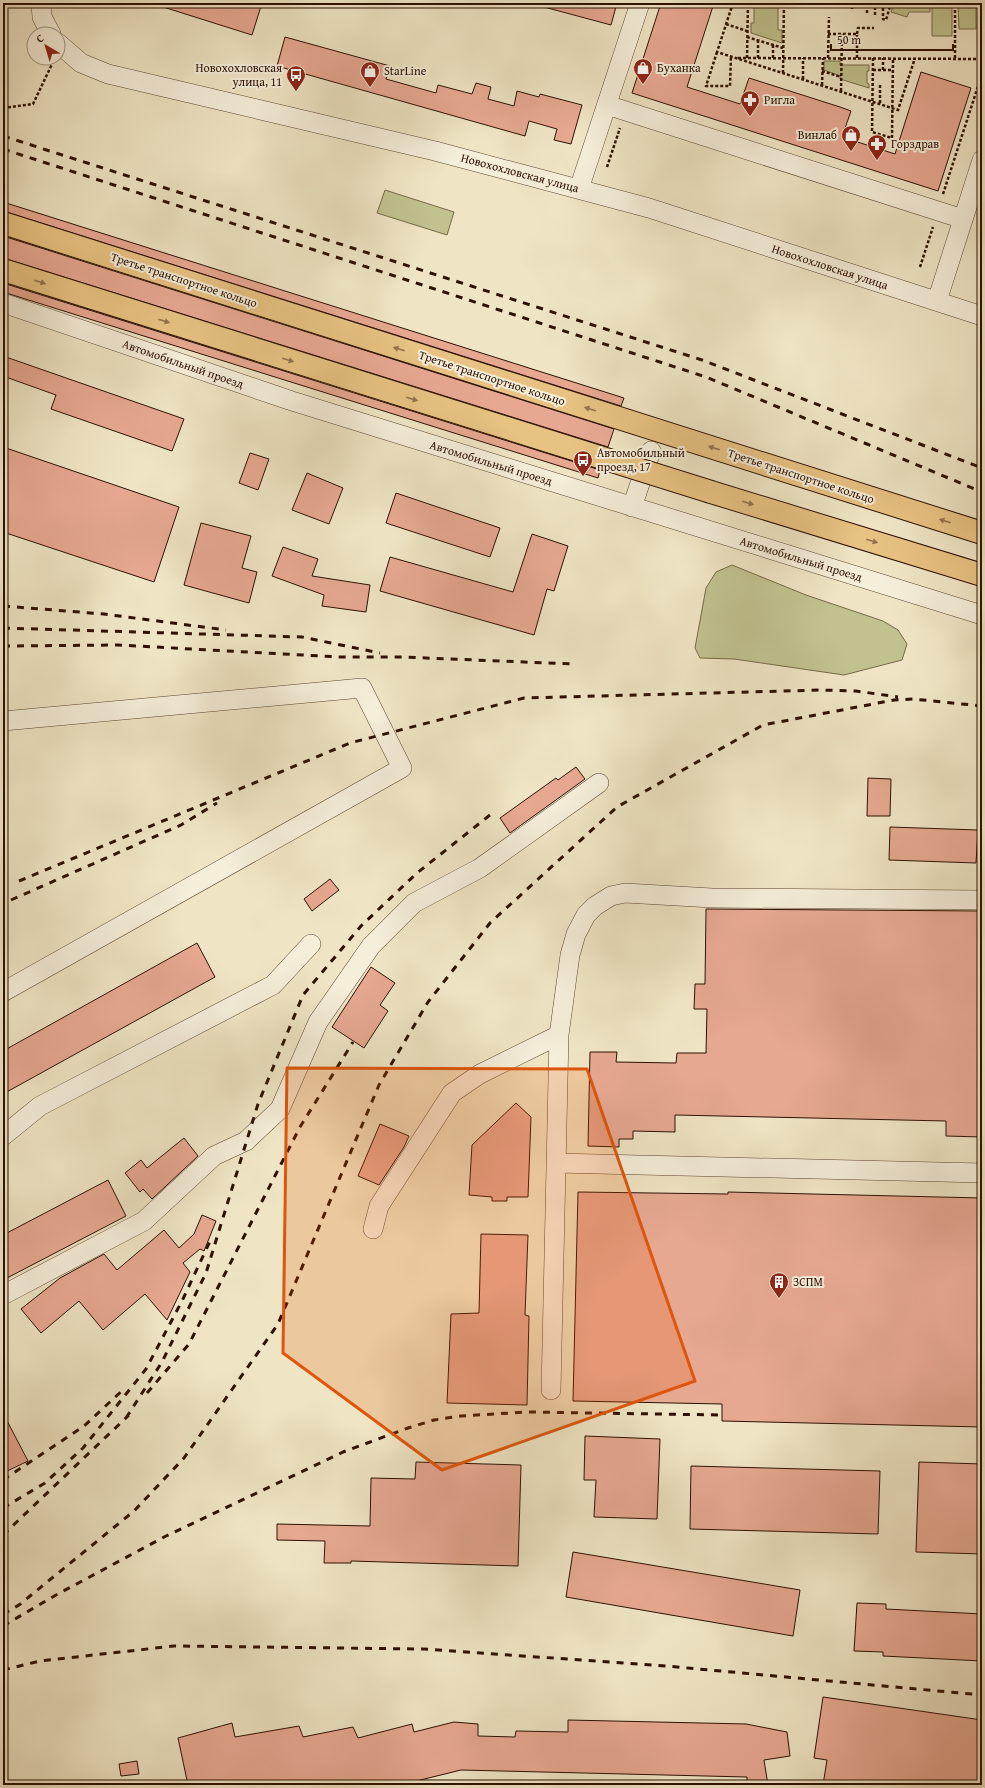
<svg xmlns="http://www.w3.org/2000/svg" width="985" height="1788" viewBox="0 0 985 1788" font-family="'Gentium Book Plus',serif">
<rect width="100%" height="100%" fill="#efe5c5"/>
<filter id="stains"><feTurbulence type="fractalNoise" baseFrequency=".005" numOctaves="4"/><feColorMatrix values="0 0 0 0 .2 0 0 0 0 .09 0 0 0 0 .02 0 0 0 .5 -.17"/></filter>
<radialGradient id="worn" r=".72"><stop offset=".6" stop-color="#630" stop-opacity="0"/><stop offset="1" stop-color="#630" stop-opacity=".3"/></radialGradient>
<path fill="#c1c290" stroke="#766948" d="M754 3H778V30H782V43L751 33V23H754Z
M894 3H930V12H909L907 17 891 12Z
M932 3H952V36H932Z
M958 3H976V29H959Z
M824 61H840V65H869V71H867V83L869 84V88L840 79V76L824 70Z
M385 190 454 212 447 235 377 213Z
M732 565 806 595 883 621 898 630 907 644 902 660 844 675 734 659 700 658 695 648 706 588 716 572Z"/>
<path fill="#e7a892" stroke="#2c1001" d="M161 3H262L252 35 160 6Z
M545 3H617L611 25 544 7Z
M661 3H714L687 87 740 104 749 78 840 107 851 111 842 137 895 154 921 72 971 88 938 191 632 93Z
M285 37 390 66 386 79 436 93 438 85 472 94 476 83 491 87 488 99 514 106 517 91 539 97 540 94 582 105 571 144 554 140 557 129 529 121 525 136 277 66Z
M3 202 624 398 621 406 3 211Z
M3 236 614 429 608 447 3 258Z
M3 283 600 470 598 478 3 292Z
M3 356 184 419 172 451 51 409 56 395 3 376Z
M3 447 179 507 154 582 3 532Z
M250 453 269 459 258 490 239 483Z
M307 473 343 488 329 524 292 510Z
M396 493 500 528 490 557 386 523Z
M201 523 251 536 242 568 257 572 249 603 184 585Z
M532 534 568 546 554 591 547 589 534 635 380 591 390 557 513 592Z
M283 547 318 559 312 576 370 585 366 612 322 606 324 595 272 576Z
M576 767 585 779 510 833 500 818 556 778 558 780Z
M868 778 891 779 890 816H867Z
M890 827 978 830 976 863 889 860Z
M330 879 339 890 312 911 304 899Z
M706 909 982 911V1137L946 1136V1121L675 1115V1132L633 1131V1139H619V1147L588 1146 590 1052H617L616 1062 676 1063 677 1053H706L707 1009H694L695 984H705Z
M197 943 215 977 3 1094V1051Z
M371 967 395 983 380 1005 388 1011 364 1048 332 1027Z
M516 1103 531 1117 528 1197H507V1201H492V1197L469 1195 472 1145Z
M380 1124 409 1136 404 1147 379 1185 358 1176Z
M184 1138 198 1156 152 1199 143 1189 140 1192 125 1173 141 1160 147 1168Z
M108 1180 126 1216 7 1278 3 1270V1235Z
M578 1192 728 1194V1192L982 1198V1427L722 1421V1404L573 1401Z
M202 1215 216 1221 204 1251 200 1249 183 1263 190 1272 167 1320 145 1294 103 1330 79 1301 41 1333 21 1309 60 1278 104 1254 117 1270 164 1230 179 1248 194 1234Z
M481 1234 528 1235 525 1315 529 1316 527 1405 447 1403 451 1314 479 1313Z
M3 1413 28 1461 3 1473Z
M585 1436 660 1439 657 1519 594 1517 596 1480H584Z
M416 1462 521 1465 518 1566 351 1561V1563H324L325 1541 277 1540V1524L370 1526 371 1478 415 1479Z
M919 1462 982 1464V1554L916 1552Z
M691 1466 880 1471 878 1534 690 1529Z
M573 1552 800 1590 793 1636 566 1597Z
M857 1603 886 1604V1609L982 1614V1661L883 1656V1652L854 1651Z
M823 1697 982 1720V1785H823L827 1760 814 1758Z
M568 1720 746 1724 787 1732 790 1756 764 1760 768 1785H747V1777L461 1770 400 1785H188L178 1738 232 1723 235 1737 299 1726 303 1737 353 1727 358 1738 412 1724 414 1732 454 1722 478 1724V1736L515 1737 516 1731 568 1732Z
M137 1761 139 1774 121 1776 119 1764Z"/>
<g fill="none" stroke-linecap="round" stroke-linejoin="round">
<defs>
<path id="minor" d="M41 3 42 17 51 34
M58 43 81 63 108 74 435 151 649 208 982 316
M607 105 963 219
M579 189 640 3
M937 301 982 160
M3 303 292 401 982 615
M632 507 651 451
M3 721 362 688 402 768 3 992
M3 1136 40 1106 273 985 311 944
M556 1163 982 1173
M373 1229 379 1206 452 1093 480 1074 559 1035
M3 1295 144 1221 214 1156 246 1141 280 1109 318 1022 371 946 414 903 480 868 599 783
M551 1390 559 1035 570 955 576 934 586 915 595 906 611 896 625 893 712 898 982 900"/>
<path id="major" d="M3 223 982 533
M711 492 982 575"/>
</defs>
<use href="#minor" stroke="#5d4532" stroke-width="20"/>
<use href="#major" stroke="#2c1001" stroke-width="24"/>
<path stroke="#2c1001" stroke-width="2.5" stroke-dasharray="3 2" stroke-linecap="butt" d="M733 3 717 52 898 110 915 58
M883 3V19L886 20 891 3
M852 9V3
M867 13V3
M875 15V3
M726 24 747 31
M828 34H857V58
M857 34 858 28H874
M747 37 783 48
M717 52 706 86H730L731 56
M738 58 982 59
M747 58 748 3
M758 58V40
M773 58V45
M828 58 829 17
M873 58 872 132 892 138 893 58
M955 58V3
M873 70H893
M883 70V58
M822 71 841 77
M783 73 784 3
M803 79V58
M822 85 823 58
M841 91 842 34
M880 103V84
M3 108 33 104 53 62
M607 167 620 128
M943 194 982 74
M920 267 933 227"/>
<use href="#minor" stroke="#f5eed9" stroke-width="19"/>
<use href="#major" stroke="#e8c282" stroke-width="22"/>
<path stroke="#2c1001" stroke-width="3" stroke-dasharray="7 7" stroke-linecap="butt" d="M3 136 702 360 982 468
M3 149 706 377 982 492
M3 606 104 614 226 630
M3 628 302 637 380 653
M3 646 118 645 339 657H402L573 664
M19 881 350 743 524 698 821 690 856 691 898 697
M11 900 181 825 217 803
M147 1393 189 1344 300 1127 353 1042
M126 1418 162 1362 206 1273 258 1104 303 995 361 926 417 873 490 815
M3 1480 84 1426 125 1388
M3 1508 45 1483 83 1448 146 1369 182 1301 212 1237
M3 1535 129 1415
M3 1614 19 1605 134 1511 184 1458 278 1324 379 1085 428 1002 490 923 617 807 763 725 894 700 913 699 982 706
M3 1626 56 1595 166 1536 343 1452 408 1428 434 1420 461 1416 528 1412 722 1415
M3 1670 40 1661 174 1646 424 1649 666 1666 982 1695"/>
<defs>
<path id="major-bridge" d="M3 270 711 492"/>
</defs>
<use href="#major-bridge" stroke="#2c1001" stroke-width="24" stroke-linecap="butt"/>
<use href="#major-bridge" stroke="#e8c282" stroke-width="22"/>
</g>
<defs><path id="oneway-solid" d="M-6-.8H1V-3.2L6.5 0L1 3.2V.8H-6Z"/></defs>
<g fill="#937248">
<use href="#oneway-solid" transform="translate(40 282) rotate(17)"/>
<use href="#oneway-solid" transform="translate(164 321) rotate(17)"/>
<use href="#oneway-solid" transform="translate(399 349) rotate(-162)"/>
<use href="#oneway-solid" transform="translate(288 360) rotate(17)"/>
<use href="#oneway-solid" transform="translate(412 399) rotate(17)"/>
<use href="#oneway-solid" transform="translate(590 409) rotate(-162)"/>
<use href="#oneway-solid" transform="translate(714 448) rotate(-162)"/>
<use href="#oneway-solid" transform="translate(748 503) rotate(17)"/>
<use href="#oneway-solid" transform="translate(945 521) rotate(-162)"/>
<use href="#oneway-solid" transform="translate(872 541) rotate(17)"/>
</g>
<path fill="#df550b" fill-opacity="0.2" stroke="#df550b" stroke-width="3" stroke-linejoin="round" d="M287 1068 587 1069 695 1381 442 1470 283 1353Z"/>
<defs>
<symbol id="shop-pin" viewBox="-11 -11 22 30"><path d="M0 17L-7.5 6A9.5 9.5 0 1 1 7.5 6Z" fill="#8f2418" stroke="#f5eed9"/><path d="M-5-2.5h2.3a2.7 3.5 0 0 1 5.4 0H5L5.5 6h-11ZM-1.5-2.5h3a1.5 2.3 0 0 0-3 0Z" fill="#fff"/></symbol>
<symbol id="bus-pin" viewBox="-11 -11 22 30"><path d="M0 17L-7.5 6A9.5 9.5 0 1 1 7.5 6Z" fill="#8f2418" stroke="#f5eed9"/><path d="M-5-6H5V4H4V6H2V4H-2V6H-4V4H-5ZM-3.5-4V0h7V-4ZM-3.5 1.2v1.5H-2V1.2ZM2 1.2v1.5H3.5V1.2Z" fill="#fff"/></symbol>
<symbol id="pharmacy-pin" viewBox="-11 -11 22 30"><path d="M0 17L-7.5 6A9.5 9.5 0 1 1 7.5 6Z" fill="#8f2418" stroke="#f5eed9"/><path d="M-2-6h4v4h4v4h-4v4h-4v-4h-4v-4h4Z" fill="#fff"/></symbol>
<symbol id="building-pin" viewBox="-11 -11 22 30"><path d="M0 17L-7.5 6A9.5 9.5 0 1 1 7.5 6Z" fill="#8f2418" stroke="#f5eed9"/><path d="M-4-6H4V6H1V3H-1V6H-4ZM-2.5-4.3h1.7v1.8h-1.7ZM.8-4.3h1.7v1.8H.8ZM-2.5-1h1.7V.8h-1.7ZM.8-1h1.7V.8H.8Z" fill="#fff"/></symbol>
</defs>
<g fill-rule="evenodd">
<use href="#shop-pin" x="632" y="57" width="22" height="30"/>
<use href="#shop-pin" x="359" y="60" width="22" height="30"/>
<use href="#bus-pin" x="285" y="64" width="22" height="30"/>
<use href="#pharmacy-pin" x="739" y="89" width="22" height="30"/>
<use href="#shop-pin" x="840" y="124" width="22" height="30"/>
<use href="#pharmacy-pin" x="866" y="133" width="22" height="30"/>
<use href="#bus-pin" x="572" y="449" width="22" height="30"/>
<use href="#building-pin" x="768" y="1271" width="22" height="30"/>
</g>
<g text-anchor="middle" stroke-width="4" stroke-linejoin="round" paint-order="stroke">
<g font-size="12" fill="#2c1001" stroke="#f5eed9" text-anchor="start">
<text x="282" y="72" text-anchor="end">Новохохловская<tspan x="282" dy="14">улица, 11</tspan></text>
<text x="657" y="72">Буханка</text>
<text x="384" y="75">StarLine</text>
<text x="764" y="104">Ригла</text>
<text x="837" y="139" text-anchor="end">Винлаб</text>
<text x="891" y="148">Горздрав</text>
<text x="597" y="457">Автомобильный<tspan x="597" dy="14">проезд, 17</tspan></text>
<text x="793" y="1286">ЗСПМ</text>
</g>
<g font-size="12" fill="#2c1001" stroke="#f5eed9">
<text transform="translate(520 173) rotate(15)" y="4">Новохохловская улица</text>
<text transform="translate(830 267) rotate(18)" y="4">Новохохловская улица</text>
<text transform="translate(184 280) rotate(18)" y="4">Третье транспортное кольцо</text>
<text transform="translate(183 364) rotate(19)" y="4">Автомобильный проезд</text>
<text transform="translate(492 378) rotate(18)" y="4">Третье транспортное кольцо</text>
<text transform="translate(491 463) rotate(17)" y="4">Автомобильный проезд</text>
<text transform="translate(801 476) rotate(18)" y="4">Третье транспортное кольцо</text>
<text transform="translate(801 559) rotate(17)" y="4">Автомобильный проезд</text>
</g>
</g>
<rect width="985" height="1788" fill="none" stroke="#efe5c5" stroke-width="16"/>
<rect x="4" y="4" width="977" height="1780" fill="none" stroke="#2c1001" stroke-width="2"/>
<rect x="8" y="8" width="969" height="1772" fill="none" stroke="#2c1001"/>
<g transform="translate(46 46) rotate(322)"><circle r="19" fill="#f5eed9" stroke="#a59583"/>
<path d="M0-3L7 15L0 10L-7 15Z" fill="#8f2418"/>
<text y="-6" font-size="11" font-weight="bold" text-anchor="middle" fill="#2c1001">С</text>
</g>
<path d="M831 44v6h122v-6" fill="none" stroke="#2c1001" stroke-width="2"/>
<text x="837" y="44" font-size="12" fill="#2c1001" stroke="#f5eed9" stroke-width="3" paint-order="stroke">50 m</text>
<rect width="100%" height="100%" filter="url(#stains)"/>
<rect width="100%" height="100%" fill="url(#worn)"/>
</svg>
